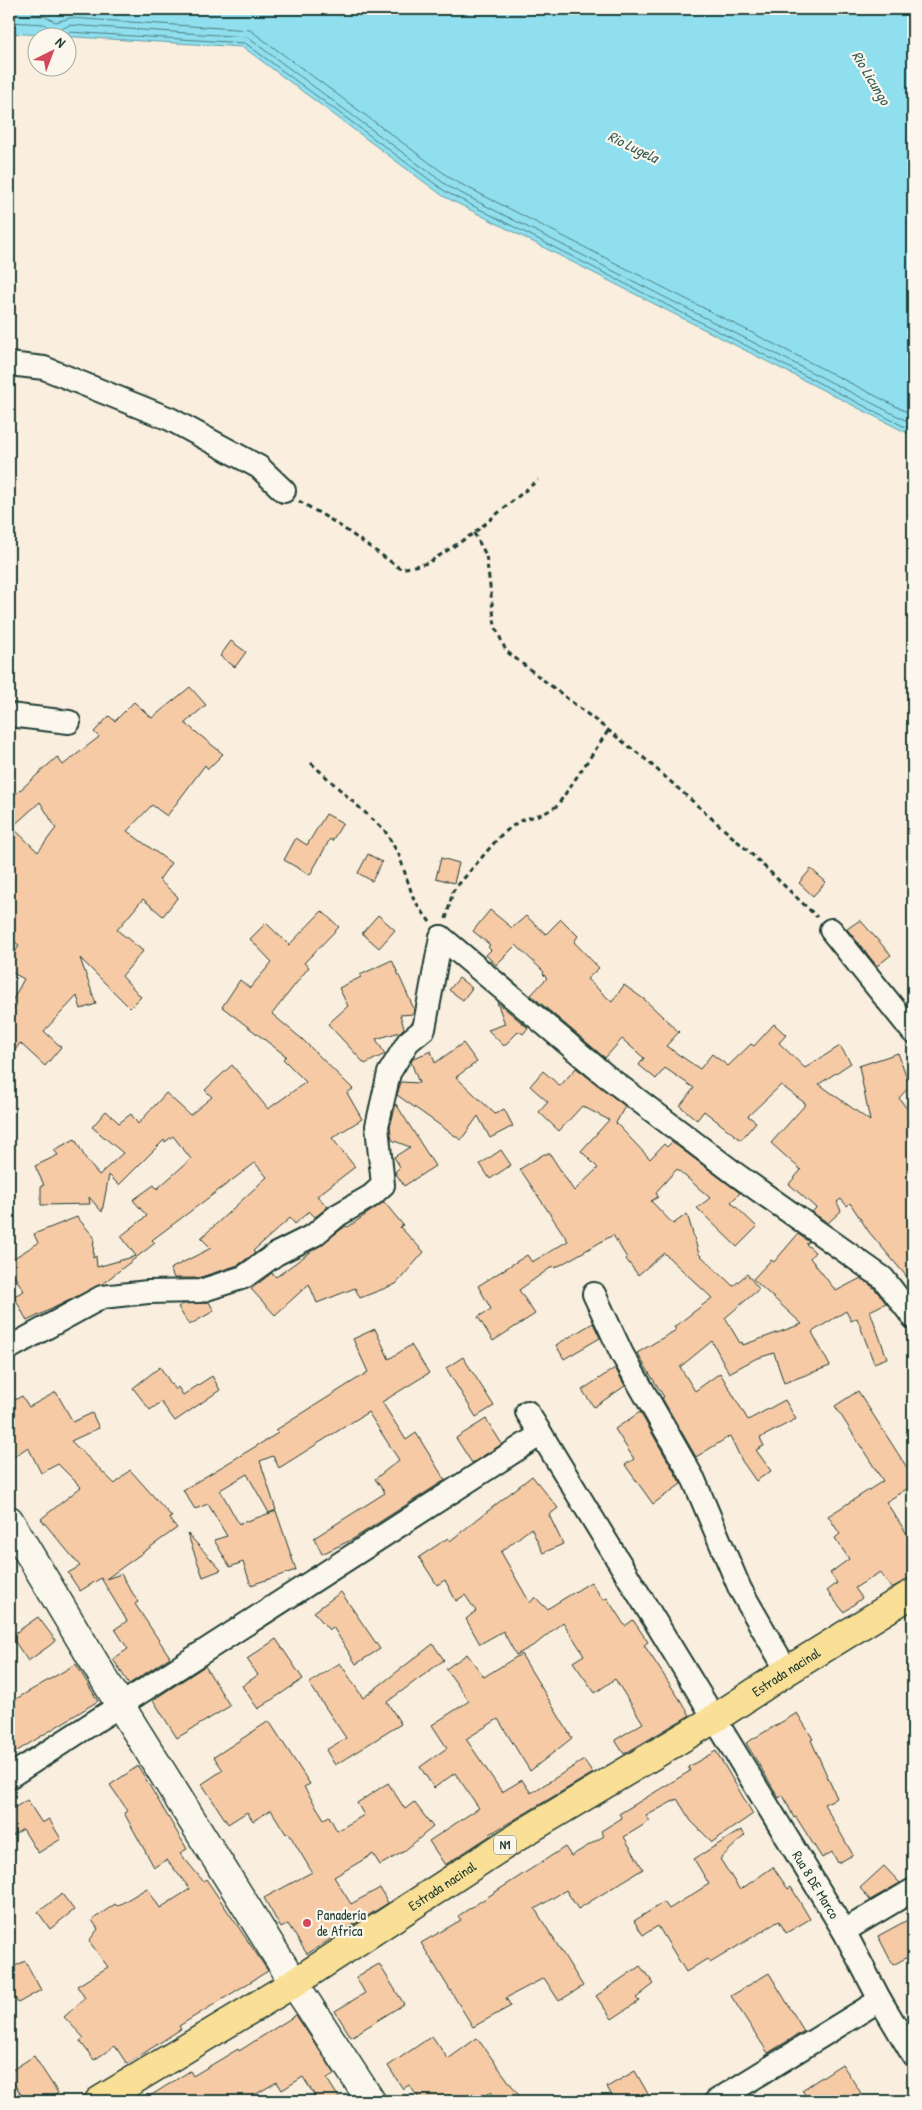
<svg xmlns="http://www.w3.org/2000/svg" width="922" height="2110" viewBox="0 0 922 2110" font-family="'Patrick Hand',sans-serif">
<rect width="100%" height="100%" fill="#faeede"/>
<filter id="ink" filterUnits="userSpaceOnUse"><feTurbulence type="fractalNoise" baseFrequency=".02" numOctaves="2"/><feDisplacementMap in="SourceGraphic" scale="10" xChannelSelector="R" yChannelSelector="G"/><feConvolveMatrix kernelMatrix="1 2 1 2 8 2 1 2 1" color-interpolation-filters="sRGB"/></filter>
<g filter="url(#ink)">
<path fill="#90dfef" stroke="#639ea4" d="M9 9H913V436L443 196 243 47 9 33Z"/>
<g fill="none" stroke-linecap="round" stroke-linejoin="round">
<path stroke="#4c7e7f" stroke-width="1" d="M9 14 44 16 56 22 70 18 250 30 453 180 913 415
M9 22 44 24 55 33 69 25 247 37 449 187 913 424
M63 38 69 32 245 43 446 192 913 431"/>
</g>
<path fill="#f7caa6" stroke="#1f3d34" fill-rule="evenodd" d="M231 641 246 652 235 667 220 656Z
M190 687 206 705 185 723 223 754 208 769 205 765 167 816 152 805 127 831 171 863 159 880 178 897 163 916 143 899 117 930 143 951 122 976 141 997 130 1008 80 958 96 1004 81 1009 77 996 44 1031 61 1047 45 1066 20 1043 9 1059V1016L17 1004 12 1001 24 979 9 971V965L19 945 9 938V800L57 757 63 765 99 737 94 732 109 716 115 721 134 702 152 718ZM40 802 56 828 38 852 12 827Z
M326 814 343 823 332 841 330 839 310 875 284 860 296 838 307 845Z
M368 854 382 862 372 881 358 873Z
M441 858 459 863 454 883 436 878Z
M811 869 826 882 813 896 799 883Z
M490 910 512 928 526 916 546 934 561 919 578 936 574 942 599 968 587 979 612 1002 624 985 645 1000 679 1032 666 1046 700 1069 712 1054 728 1066 751 1044 754 1046 774 1024 786 1035 779 1043 805 1068 840 1046 851 1063 819 1084 870 1121 859 1066 898 1053 910 1086 899 1098 913 1117V1284L869 1232 850 1203 847 1206 841 1199 837 1202 841 1211 828 1223 812 1212 816 1208 789 1184 801 1170 771 1143 806 1104 781 1085 748 1116 756 1122 741 1140 704 1111 697 1120 680 1106 694 1088 665 1068 656 1079 639 1065 644 1058 622 1039 605 1058 531 995 547 978 543 974 544 972 516 945 496 965 486 955 491 950 488 947 490 945 473 931Z
M322 911 339 927 304 963 309 967 272 1014 302 1039 353 1089 347 1093 362 1119 332 1138 355 1167 317 1196 328 1207 315 1217 309 1211 295 1224 290 1218 253 1251 255 1253 238 1265 198 1278H174L170 1269 211 1248 201 1238 267 1177 255 1163 152 1240 155 1243 102 1284 27 1321 14 1296 24 1291 9 1268V1261L38 1243 34 1234 77 1217 94 1237 93 1258 96 1256 97 1267 136 1256 121 1236 147 1216 133 1200 154 1185 157 1189 191 1159 173 1136 165 1142 164 1140 119 1185 109 1175 102 1212 89 1197 90 1204 41 1205V1186L44 1185 35 1166 58 1155 54 1150 75 1139 87 1161 99 1175 123 1153 92 1127 106 1111 119 1123 131 1114 138 1124 166 1093 190 1115 212 1097 205 1090 232 1065 268 1109 306 1082 283 1059 286 1056 222 1007 240 980 250 988 272 962 250 939 266 923 289 945Z
M378 915 395 930 379 948 362 933Z
M860 920 891 955 877 966 847 929Z
M392 960 414 1009V1014L400 1015 404 1028 400 1032 376 1039 385 1054 365 1064 328 1024 348 1006 339 988 361 977 360 975Z
M459 978 472 988 463 1000 449 990Z
M497 1002 528 1028 523 1034 519 1031 504 1046 488 1030 505 1024Z
M463 1043 477 1062 456 1077 495 1114 504 1109 513 1126 490 1138 478 1116 461 1140 397 1095 401 1082 419 1083 411 1062 414 1058 431 1051 435 1063Z
M576 1068 625 1106 616 1123 650 1159 664 1144 667 1147 672 1142 740 1193 731 1202 757 1227 737 1247 697 1208 710 1198 677 1169 656 1192 658 1197 651 1201 673 1224 687 1214 699 1254 733 1286 747 1274 759 1289 725 1318 740 1343 742 1342 743 1345 802 1324 753 1279 771 1260 774 1262 798 1234 809 1242 806 1244 815 1252 810 1258 836 1291 861 1278 874 1288 886 1303 870 1311 887 1358 874 1363 857 1318 851 1321 846 1311 812 1332 830 1366 784 1383 774 1353 755 1359 729 1373 712 1341 680 1367 695 1391 720 1373 748 1420 785 1400 796 1419 760 1438 764 1446 756 1450 771 1471 756 1481 742 1461 730 1436 696 1457 662 1398 664 1397 637 1353 676 1330 674 1327 712 1298 664 1253 638 1275 626 1259 627 1258 613 1235 555 1268 553 1266 519 1290 535 1314 493 1341 478 1317 491 1309 478 1286 527 1255 532 1262 568 1241 520 1169 544 1154H550L574 1191 598 1168 581 1151 609 1120 582 1106 559 1131 539 1112 548 1102 530 1086 543 1071 560 1086Z
M396 1104 435 1166 404 1186 395 1172 400 1167 394 1157 410 1147 392 1140 390 1127Z
M501 1150 511 1165 490 1179 480 1164Z
M384 1202 403 1225 400 1227 424 1252 396 1284 360 1298 355 1288 317 1303 309 1284 275 1315 251 1289 272 1273 276 1277 346 1226 348 1227Z
M209 1302 214 1311 189 1325 178 1307 183 1304Z
M593 1323 600 1338 564 1359 556 1345Z
M375 1329 389 1359 411 1345 429 1373 382 1402 406 1440 416 1433 445 1480 353 1539 322 1554 314 1538 385 1493 375 1479 399 1460 368 1412 279 1468 273 1456 260 1461 276 1510 269 1513 247 1474 220 1490 239 1524 276 1511 296 1570 251 1585 243 1562 230 1567 214 1540 227 1536 208 1504 195 1509 183 1490 278 1433 276 1430 368 1372 353 1339Z
M463 1357 494 1406 476 1417 446 1368Z
M160 1367 175 1390 178 1387 183 1395 212 1376 220 1390 175 1421 161 1402 150 1410 133 1388Z
M615 1368 625 1386 594 1407 582 1390Z
M858 1391 913 1477V1485L886 1502 913 1543V1577L891 1588 880 1572 855 1588 862 1598 844 1612 827 1591 837 1583 830 1573 849 1559 835 1538 840 1534 828 1516 883 1481 835 1406Z
M56 1392 73 1422 92 1413 99 1428 71 1441 115 1484 130 1470 172 1517 169 1518 177 1528 106 1579 121 1574 138 1602 135 1604 170 1657 129 1684 113 1659 128 1649 115 1629 127 1621 101 1578 80 1591 68 1573 80 1566 41 1519 81 1487 58 1464 41 1473 28 1447 9 1460V1403L22 1396 29 1407Z
M640 1412 681 1484 653 1504 625 1465 634 1459 615 1429Z
M486 1419 502 1444 472 1463 456 1438Z
M532 1476 558 1508 549 1515 563 1544 543 1553 531 1528 501 1552 530 1603 535 1597 547 1609 591 1582 603 1600 607 1598 625 1626 633 1620 648 1642 644 1645 690 1715 624 1754 615 1740 643 1723 615 1679 595 1693 573 1662 584 1655 563 1622 536 1644 516 1655 503 1631 480 1644 466 1619 476 1611 465 1595 456 1601 445 1580 437 1585 419 1557 448 1538 450 1541Z
M187 1533 221 1570 203 1577Z
M341 1592 380 1649 356 1664 333 1627 329 1630 314 1612Z
M38 1617 56 1641 28 1661 11 1636Z
M276 1639 303 1679 258 1709 242 1686 258 1675 247 1659Z
M433 1644 444 1660 387 1702 401 1724 335 1765 326 1750 346 1738 309 1683 340 1663 363 1698Z
M467 1654 484 1677 521 1654 572 1738 530 1771 498 1719 466 1739 502 1792 522 1780 531 1793 584 1760 593 1773 490 1834 491 1835 445 1865 429 1841 479 1808 455 1773 434 1788 420 1767 447 1748 432 1725 469 1701 446 1669Z
M76 1664 98 1701 9 1756V1703Z
M205 1666 230 1706 177 1738 153 1700Z
M797 1713 813 1739 811 1740 837 1798 824 1804 853 1855 838 1863 832 1852 822 1858 796 1817 794 1818 783 1795 779 1798 746 1743Z
M269 1721 310 1784 304 1787 324 1819 329 1816 337 1831 364 1815 357 1803 388 1783 405 1809 414 1802 433 1827 403 1852 380 1865 373 1854 334 1877 351 1904 380 1888 388 1903 307 1954 288 1924 281 1928 264 1898 312 1872 288 1832 286 1834 271 1810 253 1821 247 1812 228 1824 202 1784 223 1770 214 1757Z
M716 1751 753 1814 712 1842 691 1821 677 1799 646 1816 650 1821 624 1837 643 1869 578 1909 566 1890 535 1909 583 1986 559 2001 544 1978 506 1998 511 2006 473 2027 421 1943 461 1920 458 1916 565 1847 571 1856 604 1836 601 1831 622 1818 619 1814 690 1771 688 1767Z
M138 1766 187 1849 180 1853 203 1881 206 1879 268 1971 179 2026 181 2029 127 2064 115 2046 94 2060 80 2041 84 2038 64 2017 85 1998 77 1986 108 1967 89 1941 98 1929 92 1920 115 1904 117 1906 147 1888 160 1908 190 1889 167 1860 154 1867 124 1813 128 1811 110 1785Z
M27 1800 42 1823 49 1819 61 1839 38 1853 23 1829 9 1838V1811Z
M741 1830 745 1835 720 1859 740 1890 773 1867 788 1889 791 1887 810 1919 786 1933 779 1921 710 1963 707 1959 686 1972 658 1926 643 1935 634 1921 664 1902 669 1909 709 1884 694 1859Z
M884 1866 900 1883 870 1900 860 1888Z
M62 1894 74 1910 50 1929 38 1912Z
M913 1917V1954L893 1965 878 1936Z
M25 1961 41 1990 18 2003 9 1987V1969Z
M379 1964 404 2004 351 2037 335 2011 365 1993 356 1977Z
M640 1966 654 1984 636 1998 639 2001 612 2019 596 1996Z
M769 1973 804 2031 768 2053 731 1996Z
M296 2015 335 2074 327 2079 341 2101H318L303 2077 282 2090 277 2082 244 2101H142L190 2071 193 2076 238 2049 239 2051Z
M432 2036 448 2059 477 2038 523 2101H498L491 2092 477 2101H421L409 2085 403 2089 388 2066Z
M34 2056 58 2093 46 2101H25L9 2076V2072Z
M842 2064 861 2093 848 2101H809L802 2090Z
M635 2071 652 2101H615L607 2087Z"/>
<g fill="none" stroke-linecap="round" stroke-linejoin="round">
<defs>
<g id="minor">
<path d="M9 364 44 368 170 419 259 467 284 491"/>
<path d="M9 715 69 722"/>
<path d="M831 930 913 1032"/>
<path d="M441 937 605 1075 737 1175 883 1278 913 1317"/>
<path d="M594 1294 622 1354 694 1480 740 1589 787 1671"/>
<path d="M9 1348 102 1297 148 1292 200 1291 244 1277 276 1254 314 1235 338 1215 371 1196 383 1185 377 1126 389 1073 408 1042 424 1029 441 937"/>
<path d="M527 1412 541 1434"/>
<path id="s1" d="M9 1777 541 1434 844 1931 880 2000 913 2055"/>
<path d="M844 1931 913 1890"/>
<path d="M716 2101 880 2000"/>
</g>
<path id="tertiary" d="M294 1983 371 2101"/>
<path id="secondary" d="M9 1520 120 1705 294 1983"/>
<g id="trunk">
<path id="s2" d="M99 2101 294 1983 523 1833 714 1719 787 1671 913 1593"/>
</g>
</defs>
<use href="#minor" stroke="#1f3d34" stroke-width="26"/>
<use href="#tertiary" stroke="#1f3d34" stroke-width="31"/>
<use href="#secondary" stroke="#1f3d34" stroke-width="31"/>
<use href="#trunk" stroke="#1f3d34" stroke-width="31"/>
<path stroke="#1f3d34" stroke-width="3" stroke-dasharray="5 4" stroke-linecap="butt" d="M299 501 336 523 401 569 428 563 474 533 538 480
M474 533 486 555 495 626 506 651 644 758 745 848 817 917
M311 763 385 831 399 855 414 900 430 922
M446 919 453 891 500 836 519 821 545 813 557 806 608 731"/>
<use href="#minor" stroke="#fbf7ec" stroke-width="22"/>
<use href="#tertiary" stroke="#fbf7ec" stroke-width="28"/>
<use href="#secondary" stroke="#fbf7ec" stroke-width="28"/>
<use href="#trunk" stroke="#fadf96" stroke-width="28"/>
</g>
</g>
<circle fill="#d1495b" stroke="#fbf7ec" stroke-width="2" cx="307" cy="1923" r="5"/>
<g text-anchor="middle" stroke-width="4.5" stroke-linejoin="round" paint-order="stroke">
<rect fill="#fbf7ec" stroke="#61756b" stroke-width="1" x="494" y="1835.5" width="22" height="19" rx="4"/>
<g font-size="12" font-weight="bold" fill="#1f3d34">
<text x="505" y="1849">N1</text>
</g>
<g font-size="14" fill="#1f3d34" stroke="#fbf7ec">
<text dy="5" stroke="none"><textPath href="#s2" startOffset="810">Estrada nacinal</textPath></text>
<text dy="5" stroke="none"><textPath href="#s2" startOffset="405">Estrada nacinal</textPath></text>
<text dy="5" stroke="none"><textPath href="#s1" startOffset="1161">Rua 8 DE Marco</textPath></text>
</g>
<g font-size="14" fill="#1f3d34" stroke="#fbf7ec" text-anchor="start">
<text x="317" y="1920">Panadería<tspan x="317" dy="16">de Africa</tspan></text>
</g>
<g font-size="15" font-style="italic" fill="#365d59" stroke="#fbf7ec">
<text transform="translate(871 78) rotate(59)" y="5">Rio Licungo</text>
<text transform="translate(633 147) rotate(26)" y="5">Rio Lugela</text>
</g>
</g>
<rect width="922" height="2110" fill="none" stroke="#fbf7ec" stroke-width="30"/>
<rect x="15" y="15" width="892" height="2080" fill="none" stroke="#1f3d34" stroke-width="2" filter="url(#ink)"/>
<g transform="translate(52 52) rotate(42)"><circle r="24" fill="#fbf7ec" stroke="#a3ada2"/>
<path d="M0-4L9 19L0 12L-9 19Z" fill="#d1495b"/>
<text y="-8" font-size="14" font-weight="bold" text-anchor="middle" fill="#1f3d34">N</text>
</g>
</svg>
